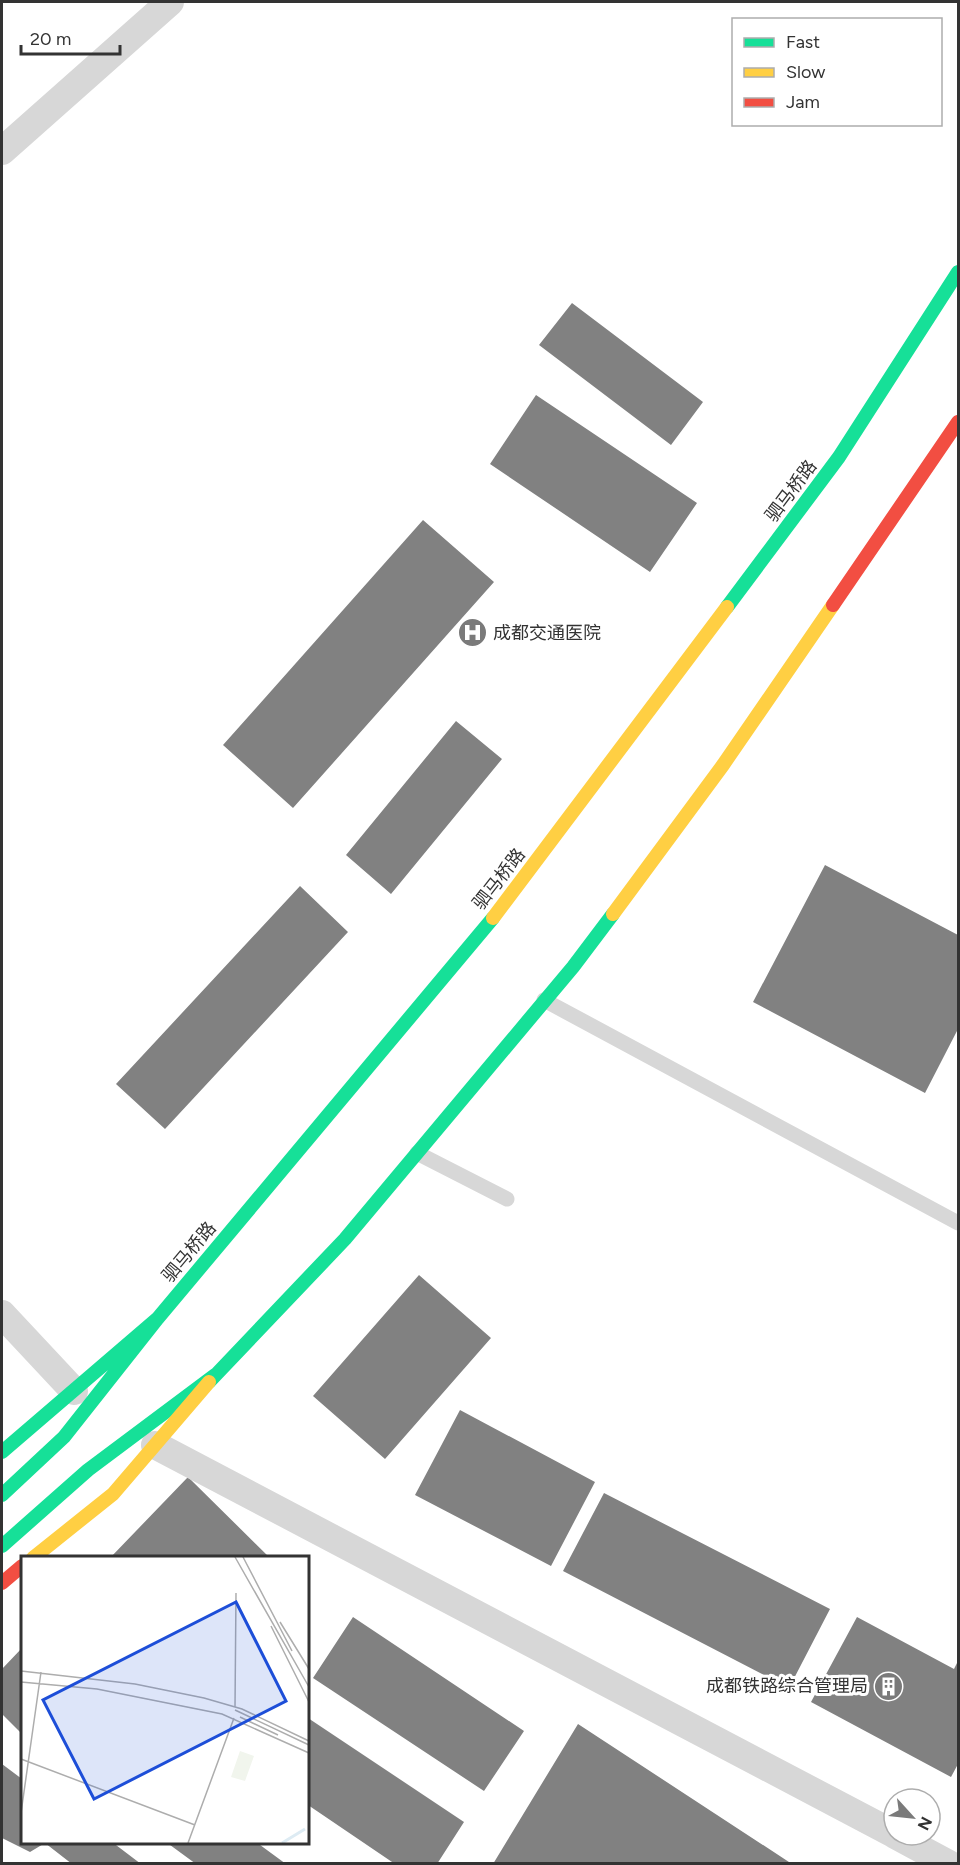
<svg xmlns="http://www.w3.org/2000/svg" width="960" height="1865" viewBox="0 0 960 1865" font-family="Figtree,'Noto Sans SC',sans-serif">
<rect width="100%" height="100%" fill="#fff"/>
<path fill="#818181" d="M572 303 703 402 671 445 539 345Z
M536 395 697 503 650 572 490 464Z
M423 520 494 582 293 808 223 745Z
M456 721 502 759 391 894 346 855Z
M825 865 958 935V1029L925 1093 753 1002Z
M300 886 348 932 165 1129 116 1084Z
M419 1275 491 1338 385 1459 313 1396Z
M460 1410 595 1482 551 1566 415 1495Z
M188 1477 270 1558H110Z
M604 1493 830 1609 789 1688 563 1571Z
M353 1617 524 1731 484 1791 313 1678Z
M857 1617 954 1669 958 1661V1764L951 1777 811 1702Z
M22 1648V1734L2 1714V1669Z
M308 1718 464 1822 437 1864H395L308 1805Z
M578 1724 792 1864H493Z
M2 1764 22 1779V1842H112L141 1864H72L45 1843 30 1852 2 1838Z
M166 1842H256L286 1864H196Z"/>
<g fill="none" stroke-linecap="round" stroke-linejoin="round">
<path stroke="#d7d7d7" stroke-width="15" d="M544 1000 958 1223
M417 1153 507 1199"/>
<path stroke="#d7d7d7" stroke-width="28" d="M2 151 170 2
M2 1314 74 1391
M155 1445 894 1834
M895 1835 949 1864"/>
<path stroke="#16e098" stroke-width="14" d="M727 607 839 457 958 272
M209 1382 345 1239 573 967 613 914
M2 1452 158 1318 493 918
M2 1495 64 1437 158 1318
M2 1546 88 1470 215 1375"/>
<path stroke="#ffcf43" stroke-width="14" d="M613 914 723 765 833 605
M493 918 727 607
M33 1558 113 1494 209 1382"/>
<path stroke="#f24e42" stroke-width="14" d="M833 605 958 422
M2 1583 22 1566"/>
</g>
<defs>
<symbol id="hospital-disc" viewBox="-11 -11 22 22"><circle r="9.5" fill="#7a7a7a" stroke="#fff"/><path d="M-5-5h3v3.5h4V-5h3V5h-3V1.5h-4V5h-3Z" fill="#fff"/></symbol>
<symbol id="building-disc" viewBox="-11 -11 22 22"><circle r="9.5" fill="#7a7a7a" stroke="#fff"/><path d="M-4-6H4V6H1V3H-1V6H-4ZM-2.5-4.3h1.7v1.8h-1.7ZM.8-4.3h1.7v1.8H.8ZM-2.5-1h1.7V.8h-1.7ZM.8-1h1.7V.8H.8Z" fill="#fff"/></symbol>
</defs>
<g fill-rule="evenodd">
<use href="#hospital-disc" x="456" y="616" width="33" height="33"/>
<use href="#building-disc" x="872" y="1670" width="33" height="33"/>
</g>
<g text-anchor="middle" stroke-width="6" stroke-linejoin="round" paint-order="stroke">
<g font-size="18" fill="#333" stroke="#fff">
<text transform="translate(791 491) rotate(-53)" y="6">驷马桥路</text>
<text transform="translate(499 879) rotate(-52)" y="6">驷马桥路</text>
<text transform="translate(189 1252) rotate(-50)" y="6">驷马桥路</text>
</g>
<g font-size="18" fill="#333" stroke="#fff" text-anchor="start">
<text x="493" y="639">成都交通医院</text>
<text x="868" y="1692" text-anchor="end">成都铁路综合管理局</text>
</g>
</g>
<g transform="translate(21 1556)">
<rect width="288" height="288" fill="#fff"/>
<path d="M219 195 233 200 224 225 210 221Z" fill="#f1f5ed"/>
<path fill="none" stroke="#ddebf3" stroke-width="3" d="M261 287 284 273"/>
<path fill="none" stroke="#adadad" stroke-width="1.5" d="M214 1 288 131M222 1 271 95M259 66 288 113M250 70 288 146M0 115 114 128 183 142 221 153 288 185M0 126 76 133 201 158 288 197M214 151 215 37M214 154 288 189M219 161 257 179M0 203 174 269M0 257 20 116M167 287 213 162"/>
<path fill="#1d4ed8" fill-opacity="0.15" stroke="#1d4ed8" stroke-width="3" d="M215 46 265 145 73 243 22 144Z"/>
<rect width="288" height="288" fill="none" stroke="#333" stroke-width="3"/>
</g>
<rect width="960" height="1865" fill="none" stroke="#333333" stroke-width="6"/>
<rect x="732" y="18" width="210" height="108" fill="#ffffff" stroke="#adadad" stroke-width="1.5"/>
<rect x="744" y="38" width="30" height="9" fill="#16e098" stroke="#adadad" stroke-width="1.5"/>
<text x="786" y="48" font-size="18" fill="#333333">Fast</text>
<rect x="744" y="68" width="30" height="9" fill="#ffcf43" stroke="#adadad" stroke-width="1.5"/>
<text x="786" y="78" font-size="18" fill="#333333">Slow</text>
<rect x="744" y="98" width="30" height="9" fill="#f24e42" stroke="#adadad" stroke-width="1.5"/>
<text x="786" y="108" font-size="18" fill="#333333">Jam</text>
<g transform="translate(912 1817) rotate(117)"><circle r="28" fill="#ffffff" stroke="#adadad" stroke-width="1.5"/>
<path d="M0-4.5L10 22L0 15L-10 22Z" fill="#7a7a7a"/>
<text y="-9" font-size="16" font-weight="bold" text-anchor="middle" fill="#333333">N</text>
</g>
<path d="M21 45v9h99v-9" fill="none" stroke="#333333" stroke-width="3"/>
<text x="30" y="45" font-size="18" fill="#333333" stroke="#ffffff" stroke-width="4.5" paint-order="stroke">20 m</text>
</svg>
